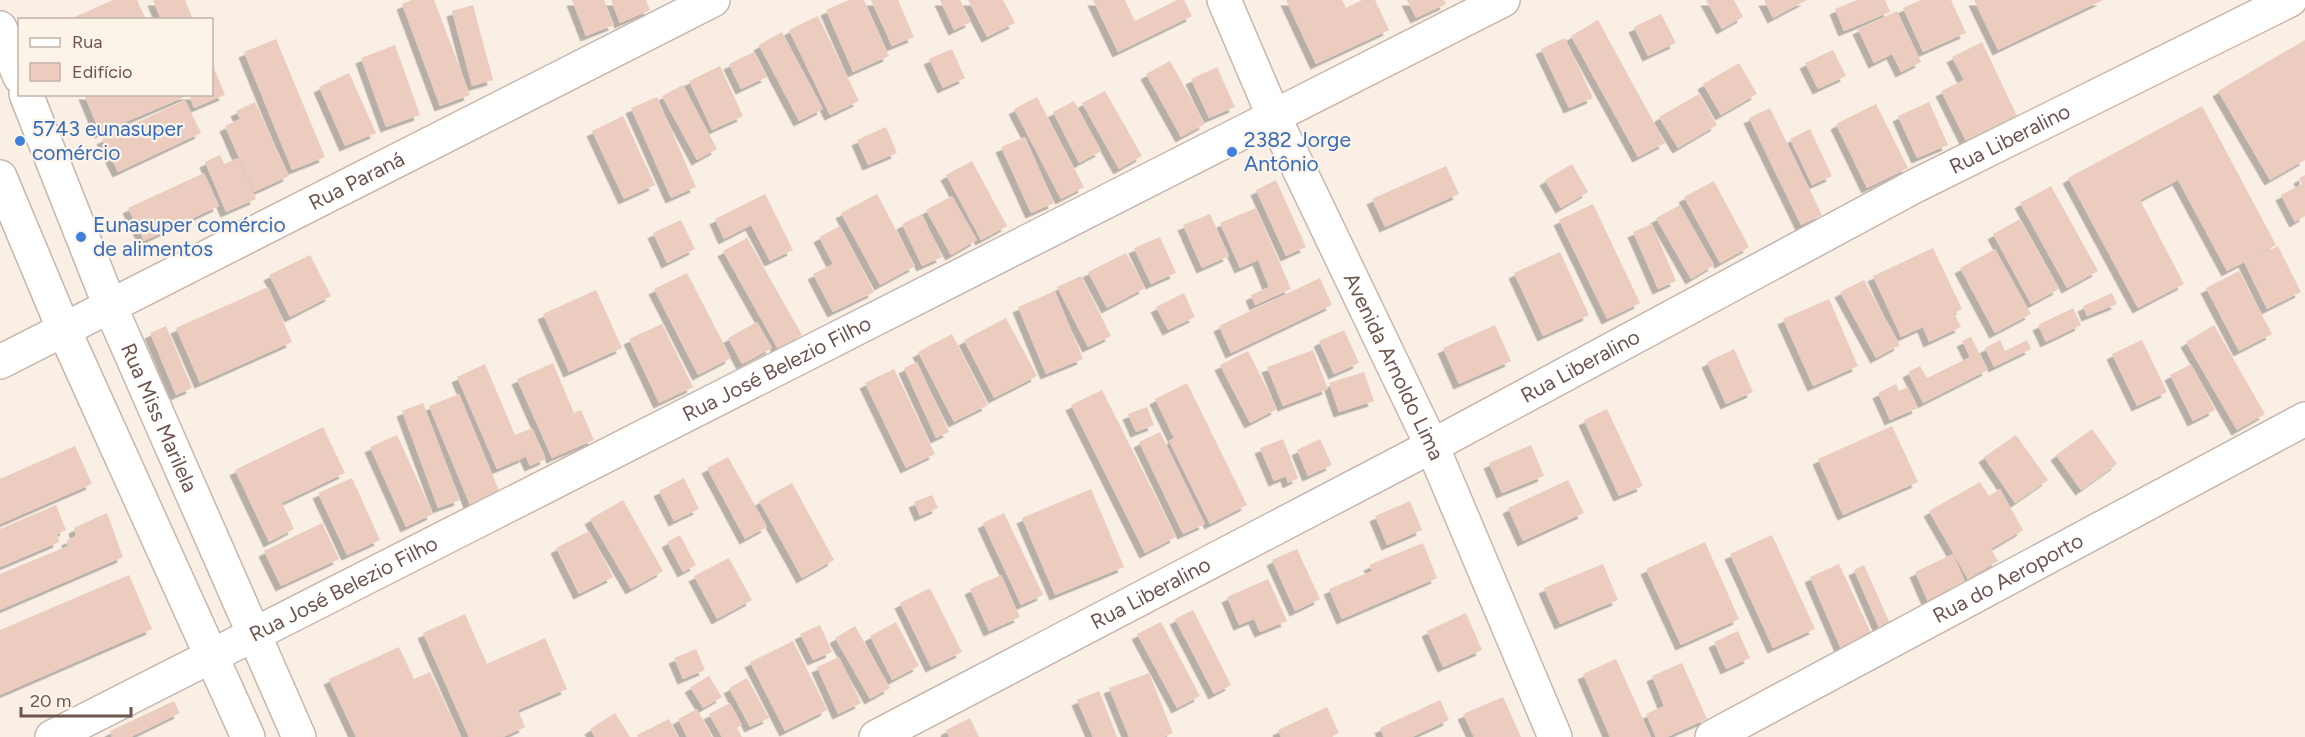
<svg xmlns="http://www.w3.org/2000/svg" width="2305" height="737" viewBox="0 0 2305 737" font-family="Figtree,sans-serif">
<defs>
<filter id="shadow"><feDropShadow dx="-5.5" dy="5.5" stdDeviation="0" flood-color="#0004"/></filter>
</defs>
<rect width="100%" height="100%" fill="#f9efe4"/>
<path fill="#ebccbf" filter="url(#shadow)" d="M113 0H137L146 20H68Z
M153 0H185L193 20H161Z
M412 0H434L470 95 440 106 402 4Z
M572 0H604L614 25 586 36Z
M611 0H646L650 10 620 23Z
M849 0H864L889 56 853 72 826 10Z
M871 0H898L914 37 892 46Z
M940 0H960L971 22 954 30Z
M968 0H1003L1015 23 987 37Z
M1093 0H1125L1135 21 1177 0H1184L1192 16 1118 52Z
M1286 0H1342L1346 8 1362 0H1375L1389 30 1316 64Z
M1407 0H1444L1446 4 1416 18Z
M1706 0H1734L1743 17 1722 29Z
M1764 0H1807L1773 18Z
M1857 0H1885L1890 12 1844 31 1835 9Z
M1921 0H1951L1966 33 1923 52 1903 8Z
M1974 0H2103L1998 50Z
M473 5 493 80 472 86 452 11Z
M1897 11 1921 62 1901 72 1892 54 1874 63 1858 29Z
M1661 14 1676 43 1648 56 1634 27Z
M818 16 859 101 830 115 789 30Z
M1598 20 1665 143 1638 157 1571 36Z
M782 32 823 109 799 121 759 45Z
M1565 38 1593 98 1569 108 1541 49Z
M276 39 325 157 292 170 244 52Z
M2305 40V160L2270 180 2218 91Z
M1982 42 2017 116 1966 141 1941 91 1964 80 1952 57Z
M395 45 420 115 386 127 361 58Z
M952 49 965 78 943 88 929 59Z
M1833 50 1846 76 1818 89 1805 63Z
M754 52 767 77 741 89 729 64Z
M1170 61 1205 124 1181 137 1146 74Z
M212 63 225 95 194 108 189 95 100 133 84 94H212Z
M1739 63 1757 94 1721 115 1703 84Z
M720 66 743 116 712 130 689 81Z
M1217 67 1235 107 1209 118 1191 79Z
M349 73 376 133 345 146 319 87Z
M683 85 717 149 697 160 662 96Z
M1105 91 1142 156 1119 169 1082 103Z
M1699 94 1717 125 1678 148 1659 117Z
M657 97 696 187 671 198 631 108Z
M1037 97 1084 187 1061 199 1014 109Z
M185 100 201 133 118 172 102 139Z
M1074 101 1101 151 1079 163 1053 112Z
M255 102 289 176 254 192 225 126 240 119 236 111Z
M1929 102 1948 145 1917 158 1898 116Z
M1876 104 1908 168 1867 188 1836 124Z
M2202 106 2276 245 2255 257 2278 246 2301 292 2267 309 2244 262 2227 271 2178 180 2140 200 2184 284 2138 308 2068 178Z
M1770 108 1822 215 1801 225 1749 118Z
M623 116 655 185 624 199 592 131Z
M886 127 897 153 868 165 857 140Z
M1810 129 1832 176 1812 185 1790 139Z
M1025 137 1054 203 1031 213 1001 147Z
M220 155 224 164 238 158 256 199 226 212 205 162Z
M972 161 1007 226 981 240 946 175Z
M1572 164 1588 192 1561 208 1545 180Z
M1446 166 1459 194 1385 227 1372 199Z
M204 173 219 206 144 241 128 208Z
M2305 175V216L2295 222 2281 195 2302 184 2299 178Z
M1276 180 1306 247 1286 256 1256 190Z
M1714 181 1749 247 1720 263 1684 197Z
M2051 186 2098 271 2067 288 2020 203Z
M765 194 793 250 770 261 751 225 724 239 715 219Z
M877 194 915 266 880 285 841 213Z
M952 196 977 240 951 255 926 210Z
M1593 204 1640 303 1607 319 1559 220Z
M1680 205 1714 265 1691 279 1656 218Z
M1256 208 1291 289 1255 305 1251 295 1269 287 1258 260 1240 268 1220 223Z
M922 214 942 257 922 266 902 224Z
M1210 214 1229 256 1202 268 1183 225Z
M2020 219 2059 289 2031 304 1993 234Z
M681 220 695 249 667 263 653 233Z
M1652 224 1676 281 1658 289 1633 232Z
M840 226 874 292 833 312 813 274 833 264 819 237Z
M1160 237 1176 273 1151 284 1134 248Z
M747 238 802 335 778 349 723 251Z
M1933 248 1962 309 1954 313 1961 327 1929 342 1923 327 1901 337 1873 276Z
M1995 249 2031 314 1995 333 1960 268Z
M1560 252 1589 315 1543 336 1514 273Z
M1126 253 1145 288 1107 308 1088 272Z
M310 255 331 296 290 317 269 275Z
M2239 271 2272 334 2239 351 2206 288Z
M687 273 731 358 698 375 654 289Z
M1081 276 1111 336 1088 347 1057 287Z
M1320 278 1332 305 1231 353 1219 326Z
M1864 280 1900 345 1876 358 1840 292Z
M268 287 292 342 200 383 176 328Z
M596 290 622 348 569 372 543 314Z
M1055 291 1083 359 1046 374 1018 307Z
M1184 293 1195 317 1168 330 1156 307Z
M2112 293 2117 304 2087 316 2083 306Z
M1829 299 1858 366 1813 386 1783 319Z
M2073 308 2081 325 2046 342 2038 325Z
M1006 318 1037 376 994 398 964 340Z
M757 322 772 348 742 364 728 338Z
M662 324 693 387 659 403 629 339Z
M1495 325 1511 361 1459 384 1443 348Z
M2214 325 2265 414 2237 430 2186 342Z
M166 326 192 388 176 395 150 333Z
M1344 330 1359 363 1334 374 1319 341Z
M952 334 988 405 954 422 918 352Z
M1971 337 1988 370 1923 403 1908 372 1920 366 1927 378 1970 357 1962 341Z
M2000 340 2005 351 2027 340 2031 349 1994 367 1985 348Z
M2142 340 2167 392 2137 406 2112 354Z
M1734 349 1753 392 1726 404 1707 362Z
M1313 350 1328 389 1283 406 1267 367Z
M1248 351 1277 409 1250 423 1220 365Z
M917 362 949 432 936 438 904 368Z
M553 363 574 413 581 410 594 440 552 458 517 379Z
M485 364 515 435 532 428 546 459 530 466 521 446 525 457 497 469 457 377Z
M2191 364 2215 410 2193 421 2170 375Z
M894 369 935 454 906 468 865 383Z
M1364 372 1374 401 1339 412 1329 383Z
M1187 383 1247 505 1210 524 1169 441 1174 438 1155 399Z
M1896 384 1899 391 1908 387 1918 408 1890 420 1878 393Z
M1102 390 1176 537 1145 553 1071 405Z
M459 394 500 493 470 505 429 406Z
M423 403 460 500 438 508 402 411Z
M1147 407 1154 425 1136 432 1128 414Z
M1607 409 1643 486 1619 496 1584 420Z
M1892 426 1918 482 1843 515 1818 459Z
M323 427 345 473 282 503 294 529 269 542 235 470Z
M2092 429 2117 464 2081 490 2056 455Z
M1160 432 1205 524 1183 534 1139 442Z
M397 435 433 514 406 527 370 447Z
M2016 435 2048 480 2015 503 1984 457Z
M1283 439 1298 478 1288 483 1286 476 1274 481 1260 448Z
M1320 439 1332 465 1308 476 1297 450Z
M1531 445 1544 476 1502 493 1489 463Z
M75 446 92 484 0 524V479Z
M728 457 767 527 745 539 707 468Z
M352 478 380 540 347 555 318 493Z
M684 478 699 509 674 521 659 491Z
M1568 480 1584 513 1523 541 1508 508Z
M1980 482 1989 496 2000 489 2023 530 1991 549 1998 561 1968 579 1929 511Z
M792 483 834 560 802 578 759 501Z
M1091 489 1124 567 1055 595 1022 518Z
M932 495 938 508 920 516 914 502Z
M623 500 663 571 631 589 590 519Z
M1410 501 1422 530 1387 545 1375 516Z
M56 505 66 530 57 534 59 542 0 567V529Z
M107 513 123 557 0 610V574L68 546 67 540 76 536 74 528Z
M1004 513 1043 595 1021 605 983 523Z
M322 523 339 559 281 586 264 551Z
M589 531 613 577 579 594 556 548Z
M680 535 696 565 683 572 667 542Z
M1772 535 1815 629 1773 648 1730 554Z
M1705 542 1739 619 1681 645 1646 569Z
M1423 543 1437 578 1342 619 1329 589 1372 571 1369 565Z
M1297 549 1320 599 1295 611 1272 560Z
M1953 554 1966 584 1928 602 1915 572Z
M729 558 752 600 717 619 694 576Z
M1603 564 1618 600 1560 624 1544 588Z
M1839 564 1872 635 1841 649 1810 577Z
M1864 565 1891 626 1880 630 1854 570Z
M129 575 152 629 0 695V630Z
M1001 575 1020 617 989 631 970 589Z
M1268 579 1287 621 1260 632 1254 619 1239 625 1227 597Z
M930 588 962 652 931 667 900 603Z
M1193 610 1231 685 1214 694 1175 619Z
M1466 613 1482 650 1443 667 1427 631Z
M465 614 487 664 545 638 567 689 518 710 525 727 503 737H469L423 633Z
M896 622 919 666 892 680 870 636Z
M1161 622 1200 696 1177 708 1137 634Z
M820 625 832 652 813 660 800 634Z
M855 626 890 688 870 699 835 638Z
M1738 631 1750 658 1726 669 1714 642Z
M793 641 827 710 785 731 750 662Z
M399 647 414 679 430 672 461 737H356L329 679Z
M696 649 705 670 683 679 674 658Z
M839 657 861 703 838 714 817 667Z
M1616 659 1651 737H1610L1583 674Z
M1682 663 1707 719 1667 737H1656L1646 714 1664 706 1652 676Z
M1149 673 1173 733 1163 737H1129L1109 688Z
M709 676 722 697 703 708 690 687Z
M747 678 769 718 750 727 729 688Z
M1099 691 1117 737H1093L1077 700Z
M1503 697 1521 737H1474L1463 714Z
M1440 700 1449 720 1412 737H1384L1380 728Z
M174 701 180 713 131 737H112L110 731Z
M730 703 742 725 737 728 742 737H722L709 714Z
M1327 707 1339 733 1331 737H1281L1278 730Z
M697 709 712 737H687L678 719Z
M615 713 630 737H595L590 729Z
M970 718 979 737H949L946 730Z
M669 719 678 737H638L637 735Z"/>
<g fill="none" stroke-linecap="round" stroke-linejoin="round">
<defs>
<g id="minor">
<path id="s1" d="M1224 0 1274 117 1432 446 1555 737"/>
<path d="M0 28 20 77"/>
<path id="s2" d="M26 94 110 306 299 737"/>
<path d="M0 177 64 330 248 737"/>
<path id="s3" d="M0 362 713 0"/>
<path id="s4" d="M52 737 1503 0"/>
<path id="s5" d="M876 737 1432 446 1915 186 2290 0"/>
<path id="s6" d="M1712 737 2305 419"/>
</g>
</defs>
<use href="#minor" stroke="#c8b6ac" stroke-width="36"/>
<use href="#minor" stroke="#fff" stroke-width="33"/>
</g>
<g fill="#3f7fe0" stroke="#fcf3e9" stroke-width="2">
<circle cx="20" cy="141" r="6"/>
<circle cx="1232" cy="152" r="6"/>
<circle cx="81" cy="237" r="6"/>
</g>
<g text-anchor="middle" stroke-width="4.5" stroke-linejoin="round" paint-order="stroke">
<g font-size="21" fill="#366cbe" stroke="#fcf3e9" text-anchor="start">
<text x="32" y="136">5743 eunasuper<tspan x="32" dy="24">comércio</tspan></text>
<text x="1244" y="147">2382 Jorge<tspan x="1244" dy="24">Antônio</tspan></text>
<text x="93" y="232">Eunasuper comércio<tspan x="93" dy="24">de alimentos</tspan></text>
</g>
<g font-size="21" fill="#6e554d" stroke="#fcf3e9">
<text dy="7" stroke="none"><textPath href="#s5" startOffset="1282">Rua Liberalino</textPath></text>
<text dy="7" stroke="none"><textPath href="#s3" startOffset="400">Rua Paraná</textPath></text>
<text dy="7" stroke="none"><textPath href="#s5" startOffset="796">Rua Liberalino</textPath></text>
<text dy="7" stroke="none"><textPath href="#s1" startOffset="404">Avenida Arnoldo Lima</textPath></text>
<text dy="7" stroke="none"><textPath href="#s4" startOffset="813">Rua José Belezio Filho</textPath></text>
<text dy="7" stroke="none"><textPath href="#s2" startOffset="350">Rua Miss Marilela</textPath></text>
<text dy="7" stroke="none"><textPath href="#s6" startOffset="336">Rua do Aeroporto</textPath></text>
<text dy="7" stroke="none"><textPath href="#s4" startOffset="327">Rua José Belezio Filho</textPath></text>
<text dy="7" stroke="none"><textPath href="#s5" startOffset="310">Rua Liberalino</textPath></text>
</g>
</g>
<rect x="18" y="18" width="195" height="78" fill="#fcf3e9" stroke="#c3b4ab" stroke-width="1.5"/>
<rect x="30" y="38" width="30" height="9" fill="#ffffff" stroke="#c3b4ab" stroke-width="1.5"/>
<text x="72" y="48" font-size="18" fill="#6e554d">Rua</text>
<rect x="30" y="63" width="30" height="18" fill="#ebccbf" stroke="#c3b4ab" stroke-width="1.5"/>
<text x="72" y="78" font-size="18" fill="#6e554d">Edifício</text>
<path d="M21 707v9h110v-9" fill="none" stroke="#6e554d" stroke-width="3"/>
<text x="30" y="707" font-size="18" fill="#6e554d" stroke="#fcf3e9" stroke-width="4.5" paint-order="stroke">20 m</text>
</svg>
